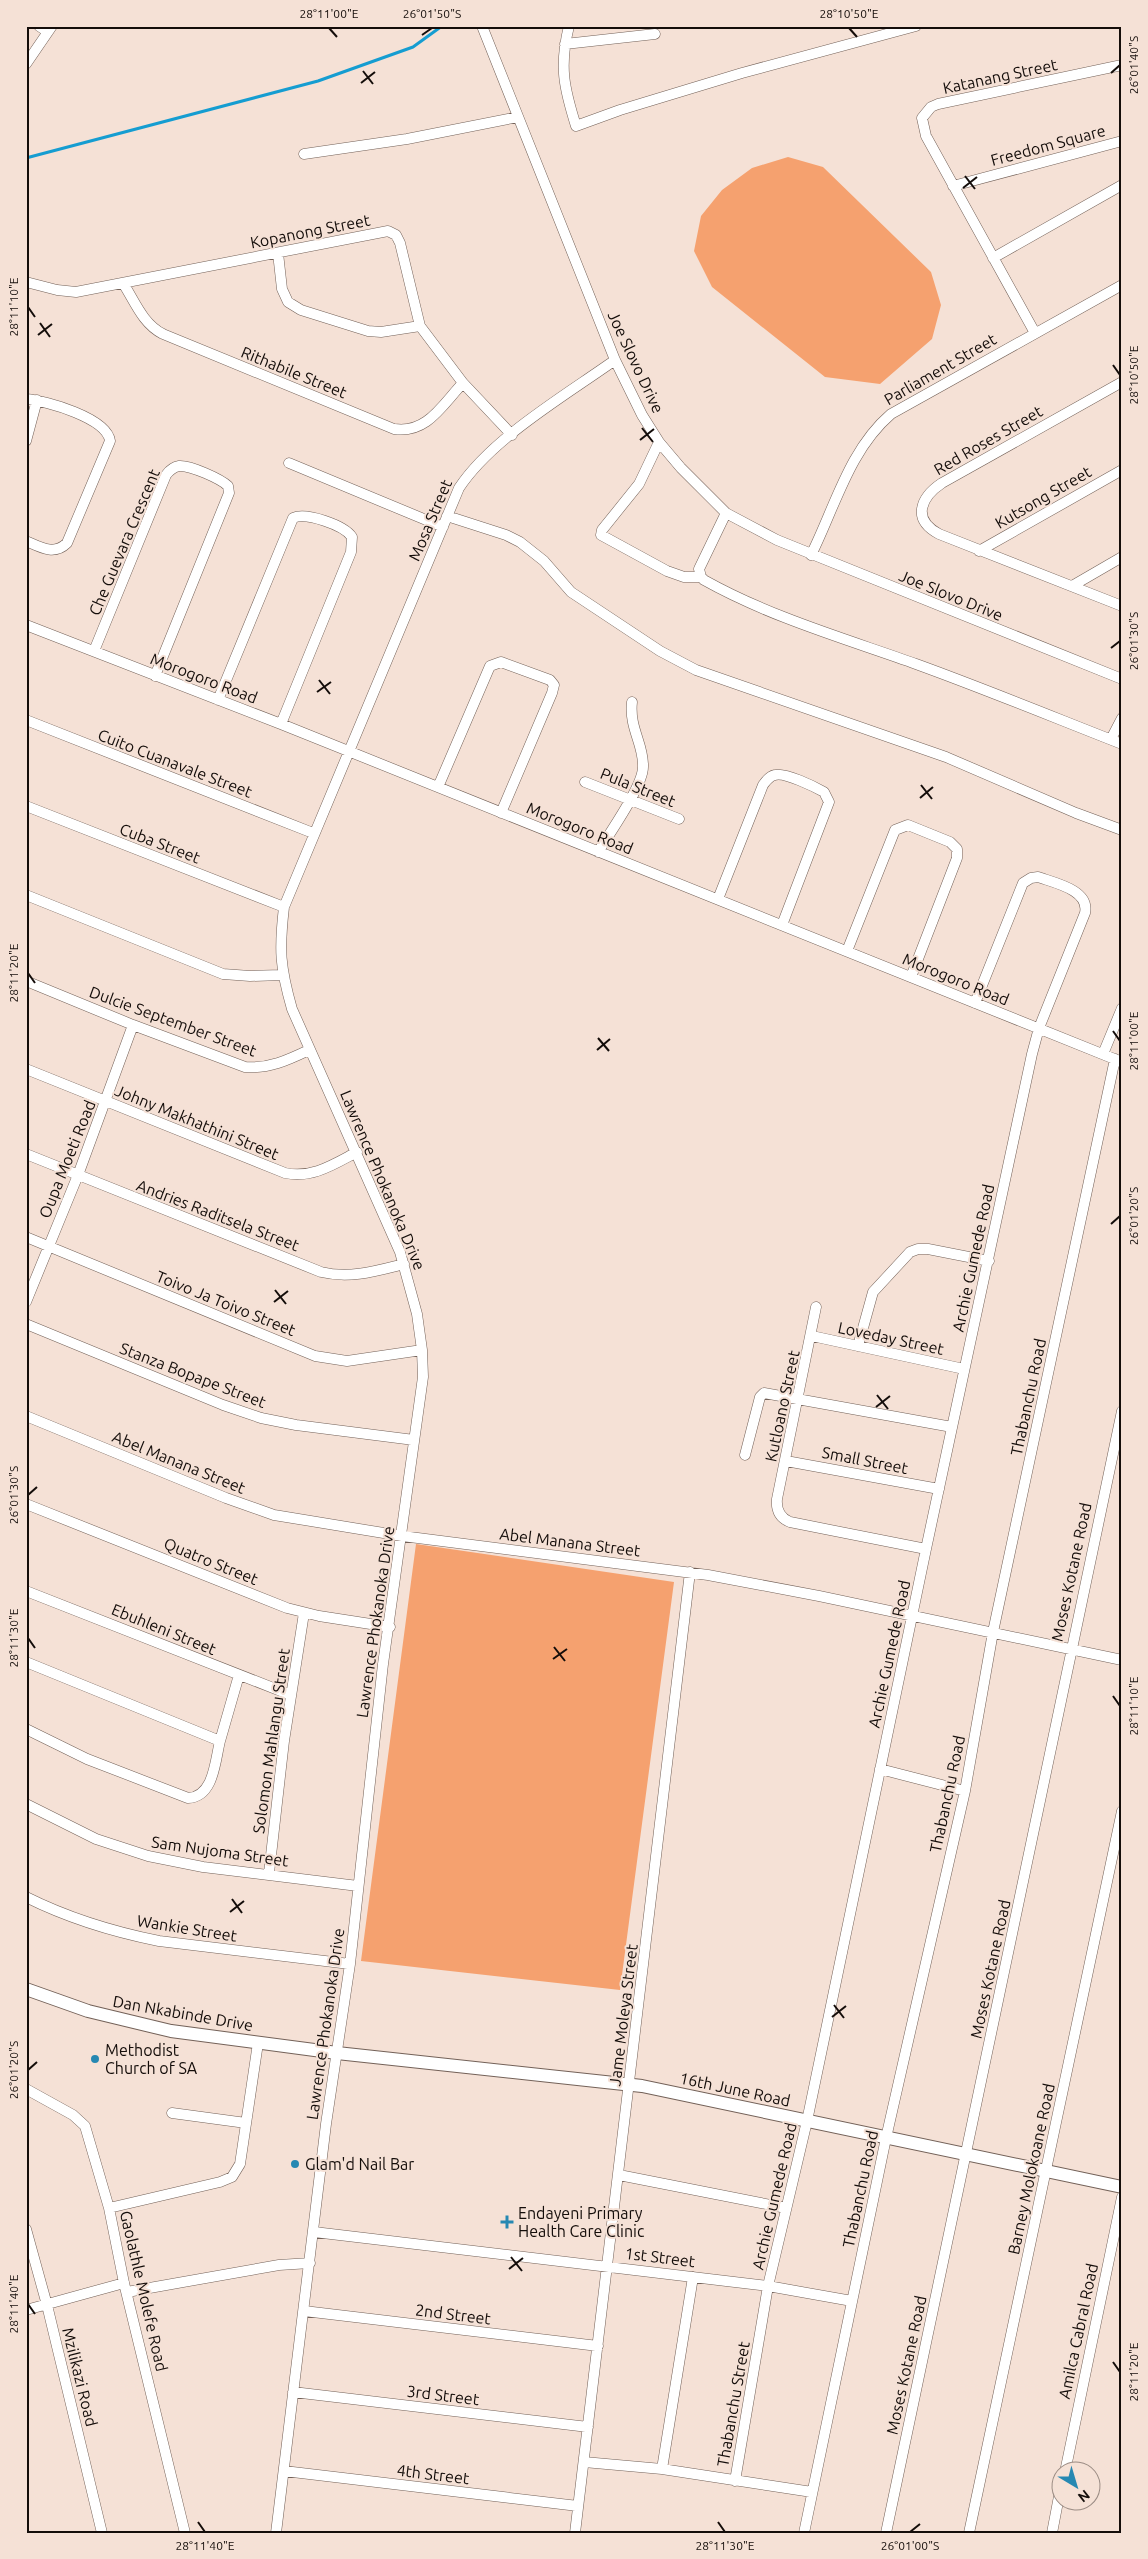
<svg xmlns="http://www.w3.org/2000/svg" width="1148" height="2559" viewBox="0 0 1148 2559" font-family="Ubuntu,sans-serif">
<rect width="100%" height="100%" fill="#f5e1d6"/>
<path fill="#f5a16f" d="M788 157 823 167 931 272 941 305 932 339 880 384 825 377 712 287 694 251 701 216 722 190 752 168Z
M416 1544 674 1582 620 1990 361 1961Z"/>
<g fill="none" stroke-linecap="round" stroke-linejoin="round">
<path stroke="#159dd1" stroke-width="3" d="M26 158 318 81 413 47 442 26"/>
<defs>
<path id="minor" d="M39 26 48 32
M482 26 615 360 642 415 659 442 681 468 726 513 777 540 1122 679
M569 26C559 66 564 88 576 126L620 110 742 73 916 26
M565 44 655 34
M26 64 52 26
M304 154 407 139 518 117
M953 186 1122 141
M278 253 282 289 288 302 301 310 368 331 381 332 420 326
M993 258 1122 185
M26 282 57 290 76 292 388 231 396 235 400 243 420 326 463 383 512 435
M123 283C135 302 143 324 163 334L394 429C427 434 442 405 463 383
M1035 333 926 136 922 118 931 107 938 104 1122 65
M1122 382 942 483C921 497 911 519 939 534L1122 606
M26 399C47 401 107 418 110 441L67 543C54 556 40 547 26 541
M26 441 37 400
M659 442 639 484 602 530 601 535 667 571 684 577H701
M289 463 443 527
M726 513 699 569 701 577 704 580C770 617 846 639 916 664 985 689 1053 717 1122 744
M447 516 506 535 520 542 544 561 571 592 660 651 696 670 946 757 1076 813 1122 830
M979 551 1122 470
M811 555C835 507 849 450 891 414L1122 285
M1072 586 1122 557
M26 625 281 724 1122 1062
M94 651 166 475C169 471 173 467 179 466 190 465 221 479 228 486L229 493 155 676
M218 700 293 518C306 512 344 525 352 537L351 552 281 724
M26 720 313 833
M1111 739 1122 718
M585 782 679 819
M438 787 490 666 501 662 550 680 554 685 552 693 501 813
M26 806 284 907
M598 852C609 834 643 786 643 767 644 744 629 729 632 702
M26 895 223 974 250 976 282 975
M718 899 763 785C766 781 769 776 775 775 785 772 815 787 824 792L829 802 782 925
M847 951 895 830 908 825 950 842 957 849V858L911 977
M26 981 133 1025 245 1067C269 1069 288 1060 309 1050
M1103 1054 1122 1008
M26 1069 285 1173C312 1179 334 1164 357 1152
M26 1154 321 1272C350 1279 376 1271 404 1264
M26 1237 315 1356 347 1361 422 1350
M26 1302 78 1175 133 1025
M816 1307 777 1499C776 1510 780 1518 790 1522L926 1549
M26 1324 223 1405 261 1418 296 1425 414 1440
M812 1336 964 1369
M858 1346 873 1292 910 1252 918 1249H928L989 1261
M26 1416 226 1498 274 1515 402 1536 708 1575 819 1596 1122 1660
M745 1455 760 1397 764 1393 952 1427
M786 1461 939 1489
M26 1504 287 1608 319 1616 390 1627
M26 1591 291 1695
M26 1662 220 1741 239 1675
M26 1729 87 1759 188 1798C214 1797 215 1761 220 1741
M880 1769 965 1791
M26 1804 96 1839 148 1856 203 1867 358 1886
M269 1873 284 1741 304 1613
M26 1897C68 1918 114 1932 159 1941L350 1964
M26 2089 73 2115 85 2126 109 2208 124 2283 185 2533
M172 2113 246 2123
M619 2175 786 2208
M109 2208 220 2182 232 2177 240 2164 258 2043
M26 2229 47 2305 102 2533
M314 2232 768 2286 852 2301
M127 2292 279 2265 310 2263
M26 2310 124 2283
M304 2311 598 2346
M293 2392 588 2427
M584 2462 662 2469 812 2492
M662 2469 693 2277
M284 2471 578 2506
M1065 2472 1122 2197
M735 2481 768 2286 807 2121 926 1549 1032 1054 1039 1028 1085 913C1090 890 1055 883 1038 877L1031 878 1023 883 975 1003
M276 2533 326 2124 350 1964 383 1664 423 1377 422 1350 417 1314 400 1252 292 1009C280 967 279 950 284 907L459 488C492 438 566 395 615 360
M575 2533 690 1572
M804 2533 886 2138 965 1791 993 1632 1115 1059
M886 2533 1122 1411
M969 2533 1122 1811
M1052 2533 1060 2491"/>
<path id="tertiary" d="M26 1989 88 2011 171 2031 337 2053 642 2086 1122 2187"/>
</defs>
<use href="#minor" stroke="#736158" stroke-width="11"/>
<use href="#tertiary" stroke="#736158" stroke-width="14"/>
<use href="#minor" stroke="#fff" stroke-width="10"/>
<use href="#tertiary" stroke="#fff" stroke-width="12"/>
</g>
<path fill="none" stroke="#140d0a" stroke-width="2" d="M329 28 337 37M849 28 857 37M422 35 432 28M363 71 373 84M1111 73 1120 65M361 83 375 72M965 176 975 189M963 188 977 177M28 307 35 317M40 323 50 337M38 335 52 324M1113 365 1120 375M642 428 653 442M640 440 654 429M1111 648 1120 641M319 680 330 694M317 692 331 682M921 785 932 799M920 798 933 787M28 973 35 983M1113 1031 1120 1041M598 1038 609 1051M597 1050 610 1039M1111 1224 1120 1216M275 1290 286 1304M274 1302 288 1291M877 1395 888 1409M876 1407 890 1396M28 1495 37 1487M28 1638 35 1648M554 1647 565 1661M553 1659 567 1649M1113 1696 1120 1706M232 1899 242 1913M230 1912 244 1901M834 2005 844 2018M832 2017 846 2006M28 2070 37 2062M511 2257 522 2271M509 2269 523 2258M28 2304 35 2314M1113 2362 1120 2372M198 2522 205 2532M718 2522 725 2532M910 2532 920 2524"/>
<g fill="#2688b2" stroke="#f5e1d6" stroke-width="2">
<circle cx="95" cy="2059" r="5"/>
<circle cx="295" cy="2164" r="5"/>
<path d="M504.5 2214.5h5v5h5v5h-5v5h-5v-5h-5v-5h5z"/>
</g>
<g text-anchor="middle" stroke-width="4" stroke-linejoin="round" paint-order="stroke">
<g font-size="16" fill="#140d0a" stroke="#f5e1d6">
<text transform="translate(1000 76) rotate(-12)" y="6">Katanang Street</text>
<text transform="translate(1048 145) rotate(-15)" y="6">Freedom Square</text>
<text transform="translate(310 231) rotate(-11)" y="6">Kopanong Street</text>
<text transform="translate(636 362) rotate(65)" y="6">Joe Slovo Drive</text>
<text transform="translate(940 369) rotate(-30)" y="6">Parliament Street</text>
<text transform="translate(294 372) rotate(22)" y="6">Rithabile Street</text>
<text transform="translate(988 440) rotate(-30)" y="6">Red Roses Street</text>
<text transform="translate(1043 497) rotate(-30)" y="6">Kutsong Street</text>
<text transform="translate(430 520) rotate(-67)" y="6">Mosa Street</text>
<text transform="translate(124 542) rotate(-67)" y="6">Che Guevara Crescent</text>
<text transform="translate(951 595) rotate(22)" y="6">Joe Slovo Drive</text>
<text transform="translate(204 678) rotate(21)" y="6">Morogoro Road</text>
<text transform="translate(175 763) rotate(21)" y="6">Cuito Cuanavale Street</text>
<text transform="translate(638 787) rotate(22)" y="6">Pula Street</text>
<text transform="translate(580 828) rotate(22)" y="6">Morogoro Road</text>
<text transform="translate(160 843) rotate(21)" y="6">Cuba Street</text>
<text transform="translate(956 979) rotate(22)" y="6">Morogoro Road</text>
<text transform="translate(173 1021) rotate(20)" y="6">Dulcie September Street</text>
<text transform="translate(197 1122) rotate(22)" y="6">Johny Makhathini Street</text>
<text transform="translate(67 1159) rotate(-68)" y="6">Oupa Moeti Road</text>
<text transform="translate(383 1180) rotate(67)" y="6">Lawrence Phokanoka Drive</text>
<text transform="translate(218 1215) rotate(21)" y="6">Andries Raditsela Street</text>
<text transform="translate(973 1258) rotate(-78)" y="6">Archie Gumede Road</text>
<text transform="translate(226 1303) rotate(22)" y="6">Toivo Ja Toivo Street</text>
<text transform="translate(891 1338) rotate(12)" y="6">Loveday Street</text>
<text transform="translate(193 1375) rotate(21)" y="6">Stanza Bopape Street</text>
<text transform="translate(1028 1397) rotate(-78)" y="6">Thabanchu Road</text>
<text transform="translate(782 1406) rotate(-78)" y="6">Kutloano Street</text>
<text transform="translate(865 1460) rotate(11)" y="6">Small Street</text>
<text transform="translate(179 1462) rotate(22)" y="6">Abel Manana Street</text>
<text transform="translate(570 1542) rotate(7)" y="6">Abel Manana Street</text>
<text transform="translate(211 1561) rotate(22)" y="6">Quatro Street</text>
<text transform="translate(1071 1572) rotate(-78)" y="6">Moses Kotane Road</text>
<text transform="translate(375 1622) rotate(-82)" y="6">Lawrence Phokanoka Drive</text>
<text transform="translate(164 1629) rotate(22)" y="6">Ebuhleni Street</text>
<text transform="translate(889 1654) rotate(-78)" y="6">Archie Gumede Road</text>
<text transform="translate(271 1741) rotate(-82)" y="6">Solomon Mahlangu Street</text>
<text transform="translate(947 1794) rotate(-78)" y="6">Thabanchu Road</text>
<text transform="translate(220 1851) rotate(8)" y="6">Sam Nujoma Street</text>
<text transform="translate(187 1928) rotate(9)" y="6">Wankie Street</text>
<text transform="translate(990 1969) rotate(-78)" y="6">Moses Kotane Road</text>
<text transform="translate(183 2013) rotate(10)" y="6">Dan Nkabinde Drive</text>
<text transform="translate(623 2015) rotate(-83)" y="6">Jame Moleya Street</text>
<text transform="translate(325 2024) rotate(-82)" y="6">Lawrence Phokanoka Drive</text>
<text transform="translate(735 2089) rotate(12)" y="6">16th June Road</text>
<text transform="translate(1031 2169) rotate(-78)" y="6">Barney Molokoane Road</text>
<text transform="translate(860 2189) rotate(-78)" y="6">Thabanchu Road</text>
<text transform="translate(774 2196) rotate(-77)" y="6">Archie Gumede Road</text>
<text transform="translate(660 2257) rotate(7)" y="6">1st Street</text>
<text transform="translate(144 2291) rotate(77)" y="6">Gaolathle Molefe Road</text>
<text transform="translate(453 2314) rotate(7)" y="6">2nd Street</text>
<text transform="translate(1078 2331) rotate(-78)" y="6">Amilca Cabral Road</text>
<text transform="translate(906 2365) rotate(-78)" y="6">Moses Kotane Road</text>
<text transform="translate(80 2377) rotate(76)" y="6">Mzilikazi Road</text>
<text transform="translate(443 2395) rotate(7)" y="6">3rd Street</text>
<text transform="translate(733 2404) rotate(-80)" y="6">Thabanchu Street</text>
<text transform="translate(433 2474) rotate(7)" y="6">4th Street</text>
</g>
<g font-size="16" fill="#140d0a" stroke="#f5e1d6" text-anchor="start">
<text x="105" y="2056">Methodist<tspan x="105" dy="18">Church of SA</tspan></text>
<text x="305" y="2170">Glam'd Nail Bar</text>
<text x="518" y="2219">Endayeni Primary<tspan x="518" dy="18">Health Care Clinic</tspan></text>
</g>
</g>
<rect width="1148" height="2559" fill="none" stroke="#f5e1d6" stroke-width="55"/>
<g transform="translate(1076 2486) rotate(142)"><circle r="24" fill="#f5e1d6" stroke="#9b8c84"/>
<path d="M0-4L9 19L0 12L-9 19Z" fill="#2688b2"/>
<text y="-8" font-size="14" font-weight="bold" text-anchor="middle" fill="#140d0a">N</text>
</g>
<rect x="28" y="28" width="1092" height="2504" fill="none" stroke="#140d0a" stroke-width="2"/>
<g font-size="12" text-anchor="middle" fill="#140d0a">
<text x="329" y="18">28°11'00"E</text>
<text x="432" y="18">26°01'50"S</text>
<text x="849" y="18">28°10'50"E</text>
<text transform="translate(1134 65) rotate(-90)" y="4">26°01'40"S</text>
<text transform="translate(14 307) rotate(-90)" y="4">28°11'10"E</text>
<text transform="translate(1134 375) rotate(-90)" y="4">28°10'50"E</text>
<text transform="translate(1134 641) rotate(-90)" y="4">26°01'30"S</text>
<text transform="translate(14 973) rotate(-90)" y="4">28°11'20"E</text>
<text transform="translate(1134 1041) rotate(-90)" y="4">28°11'00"E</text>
<text transform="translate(1134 1216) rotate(-90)" y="4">26°01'20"S</text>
<text transform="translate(14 1495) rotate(-90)" y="4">26°01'30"S</text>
<text transform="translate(14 1638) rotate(-90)" y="4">28°11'30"E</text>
<text transform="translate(1134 1706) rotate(-90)" y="4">28°11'10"E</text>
<text transform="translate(14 2070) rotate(-90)" y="4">26°01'20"S</text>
<text transform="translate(14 2304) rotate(-90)" y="4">28°11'40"E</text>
<text transform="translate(1134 2372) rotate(-90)" y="4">28°11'20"E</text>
<text x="205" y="2550">28°11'40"E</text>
<text x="725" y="2550">28°11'30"E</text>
<text x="910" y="2550">26°01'00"S</text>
</g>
</svg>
